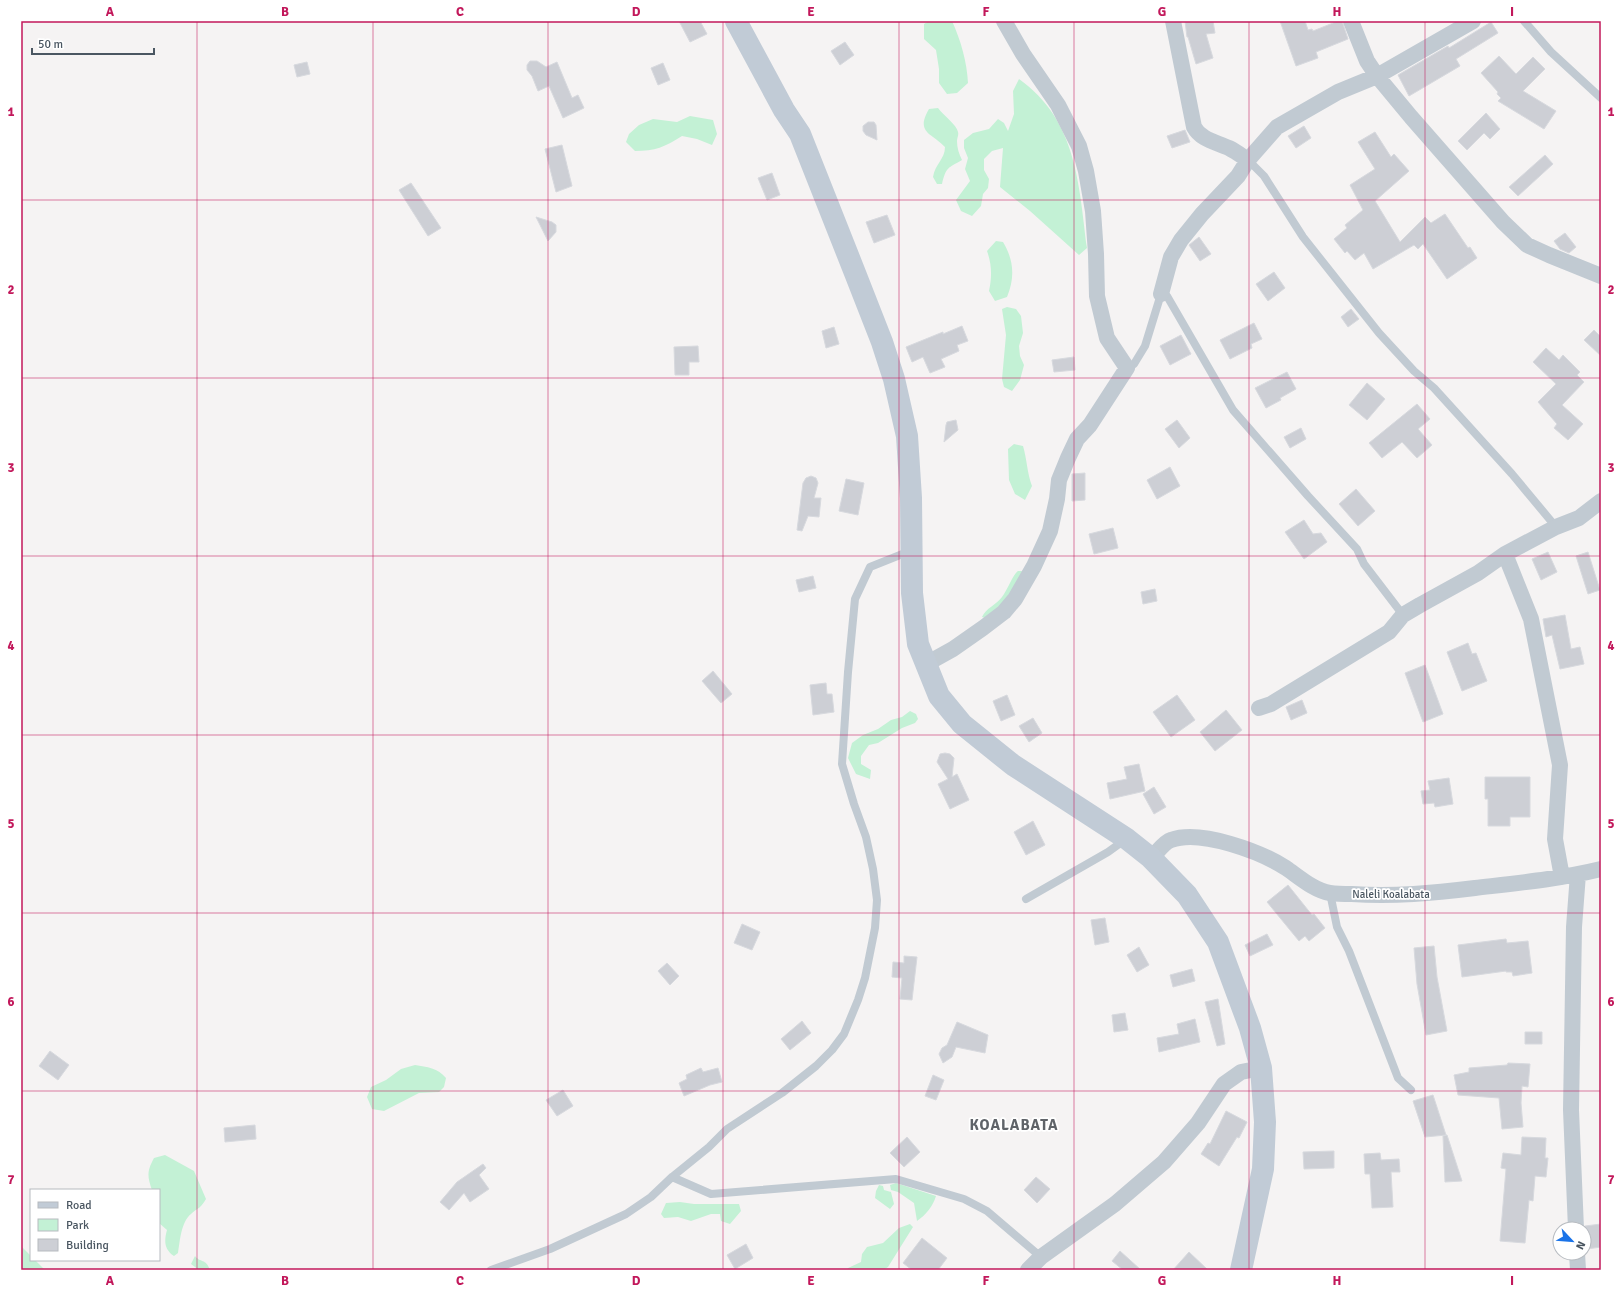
<svg xmlns="http://www.w3.org/2000/svg" width="1622" height="1291" viewBox="0 0 1622 1291" font-family="Signika,sans-serif">
<rect width="100%" height="100%" fill="#f5f3f3"/>
<path fill="#c3f1d5" d="M929 21H952C961 41 967 62 968 83L957 93 947 94 939 83V69L936 50 924 39V24Z
M1019 79C1077 120 1079 185 1087 248L1079 255 1030 211 1000 187 1003 148 992 151 984 159V170L989 179 988 188 983 194 981 206 972 216 961 211 956 200 970 181 965 169 968 158 964 148V140L973 133 989 129 998 119 1004 123 1008 131 1014 114 1013 91Z
M938 108C943 115 957 125 958 132 959 135 957 138 957 141 957 148 959 154 962 160 948 168 946 167 942 184H937L933 177C935 164 945 159 945 147 932 133 915 133 929 109Z
M690 116 713 120 717 134 712 145 697 139 682 136C665 147 655 151 635 151L626 142 629 134 639 125 653 119 677 122Z
M996 241 1003 242C1014 260 1015 278 1007 297L995 301 989 291C992 277 992 265 987 251Z
M1007 307 1016 309 1021 316 1023 333 1019 346 1020 356 1024 365 1020 380 1012 391 1004 387 1002 379 1006 335 1002 309Z
M1014 444 1023 446C1027 459 1027 473 1032 486L1025 500 1015 494 1009 480 1008 449Z
M1018 571H1022L1016 590 988 619 982 617C986 608 996 605 1002 597 1007 591 1013 574 1018 571Z
M910 711 916 714 918 719 915 723 902 728 878 743 869 745 861 756V764L871 770 870 779 856 774 848 758 852 743 863 735 878 729 891 720 902 717Z
M415 1065C427 1067 438 1068 446 1078L444 1087 439 1092 419 1093 384 1111 372 1109 367 1097 371 1087 386 1080 401 1069Z
M165 1155 194 1171 206 1199C200 1209 199 1207 191 1214 181 1222 180 1241 178 1253L174 1256C164 1249 164 1241 167 1230L159 1223V1190H152C147 1176 147 1171 154 1158Z
M896 1183 936 1196C933 1206 926 1215 917 1221L914 1203 898 1192 891 1190 890 1185Z
M879 1185 883 1186 884 1190 891 1192 894 1204 890 1209 875 1198 876 1191Z
M680 1202 694 1204H739L741 1211 730 1224 721 1221 720 1214H711L691 1221 678 1217 664 1218 661 1214 666 1203Z
M910 1224 913 1227 888 1267 883 1270H847L848 1268 861 1262 862 1254 867 1247 883 1243 899 1228Z
M21 1246 31 1256V1260H35L45 1270H21Z
M195 1256C200 1263 206 1258 210 1270H199L191 1264Z"/>
<path fill="#cdcfd5" stroke="#d7d9de" d="M679 21H700L707 34 690 42Z
M1185 21H1213L1215 33 1206 34 1213 58 1196 64 1188 37H1187Z
M1280 21H1305L1308 30 1312 29 1313 31 1338 21H1342L1348 39 1316 52 1318 58 1296 66Z
M1491 22 1498 33 1456 59 1460 66 1409 96 1398 75 1448 46 1449 48Z
M845 42 854 55 840 65 831 51Z
M1499 56 1516 74 1533 57 1545 69 1523 91 1556 111 1544 129 1498 101 1501 98 1497 94 1498 92 1481 73Z
M530 61H537L546 67 557 62 572 98 578 95 584 108 563 118 549 86 538 91 532 76 527 70V65Z
M307 62 310 74 297 77 294 65Z
M663 63 670 80 658 85 651 68Z
M1486 113 1500 129 1490 139 1484 133 1467 150 1458 141Z
M868 122H874L876 125 877 140 866 135 863 131V126Z
M1304 126 1311 138 1296 148 1288 136Z
M1185 130 1190 142 1172 148 1167 136Z
M1375 132 1391 157 1394 154 1409 171 1375 201 1400 242 1425 217 1431 223 1445 214 1468 248 1470 247 1477 258 1447 279 1423 244 1418 249 1414 245 1373 269 1364 253 1355 260 1347 251 1345 253 1334 239 1347 228 1345 225 1363 210 1350 185 1375 169 1358 142Z
M562 145 572 186 556 192 545 149Z
M1545 155 1553 164 1518 196 1509 187Z
M772 173 780 195 767 200 758 178Z
M411 183 441 228 428 236 399 190Z
M887 215 895 235 874 243 866 222Z
M536 217 552 222 556 225V232L548 241Z
M1565 233 1576 247 1569 253 1560 249 1554 241Z
M1199 237 1211 254 1200 261 1189 245Z
M1274 272 1285 288 1268 301 1256 284Z
M1351 309 1359 319 1348 327 1341 317Z
M1254 323 1262 339 1251 344 1252 348 1230 359 1220 340Z
M962 326 968 341 957 345 959 351 941 359 945 367 930 373 923 357 912 362 906 347 943 332V334Z
M834 327 839 344 826 348 822 331Z
M1594 330 1601 337V356L1584 340Z
M1181 335 1191 354 1170 365 1160 346Z
M698 346 699 362H689V375H675L674 347Z
M1546 348 1559 360 1563 355 1580 372 1577 375 1584 382 1562 405 1583 424 1568 440 1554 428 1557 424 1538 402 1556 384 1533 362Z
M1074 357 1075 370 1054 372 1052 360Z
M1287 372 1296 389 1280 398 1281 400 1266 408 1255 388Z
M1367 383 1385 399 1367 420 1349 405Z
M1417 404 1430 419 1418 429 1432 445 1417 458 1402 442 1382 458 1369 443Z
M956 420 958 430 944 442 946 425 947 422Z
M1177 420 1190 438 1179 448 1165 429Z
M1301 428 1306 439 1290 448 1284 437Z
M1170 467 1180 486 1157 499 1147 480Z
M1085 473V500L1072 501V474Z
M811 476 816 478 818 483 814 498H821L819 517 808 516 802 531 797 530 803 483 806 478Z
M846 479 864 483 858 515 839 511Z
M1356 489 1375 511 1358 526 1339 504Z
M1304 520 1313 534 1321 533 1327 542 1304 559 1285 532Z
M1113 528 1118 548 1094 554 1089 534Z
M1548 552 1557 572 1541 580 1532 559Z
M1588 552 1600 590 1588 594 1576 556Z
M813 576 816 588 799 592 796 580Z
M1155 589 1157 601 1143 604 1141 592Z
M1565 615 1571 649 1580 647 1584 664 1560 669 1552 635 1546 637 1543 619Z
M1468 643 1472 654 1476 653 1487 681 1462 691 1447 652Z
M1425 665 1443 714 1423 722 1405 673Z
M713 671 732 694 721 703 702 681Z
M826 683 827 694H832L834 712 813 715 810 685Z
M1007 695 1015 715 1001 721 993 701Z
M1177 695 1195 720 1171 737 1153 712Z
M1302 700 1307 713 1291 720 1286 707Z
M1226 710 1242 730 1215 751 1200 732Z
M1033 718 1042 733 1029 742 1019 726Z
M945 753 950 754 954 758 952 777 957 774 969 800 950 809 938 784 948 779 937 762 940 754Z
M1139 764 1145 791 1110 799 1107 783 1127 779 1124 767Z
M1485 777H1530V817H1510V826H1488V799H1485Z
M1449 778 1453 804 1435 807 1434 803 1423 804 1421 791 1430 790 1428 781Z
M1154 787 1166 807 1154 814 1143 794Z
M1033 821 1045 845 1026 855 1014 832Z
M1288 885 1312 915 1314 914 1325 928 1309 941 1305 936 1299 941 1267 902Z
M1105 918 1109 942 1095 945 1091 920Z
M742 924 760 932 752 950 734 943Z
M1267 934 1273 945 1250 956 1245 945Z
M1506 939 1507 943 1528 941 1532 973 1513 976 1512 972H1506V971L1462 977 1458 945Z
M1434 946 1437 977 1447 1031 1426 1035 1417 984 1414 948Z
M1139 947 1149 965 1137 972 1127 955Z
M904 956 917 957 912 1000 900 999 902 978 892 977 893 962 904 963Z
M667 963 679 976 670 985 658 971Z
M1192 969 1195 981 1173 987 1170 975Z
M1218 999 1225 1044 1217 1046 1205 1002Z
M1125 1013 1128 1030 1114 1032 1112 1015Z
M1195 1019 1200 1042 1159 1052 1157 1038 1179 1034 1177 1024Z
M802 1021 811 1033 790 1050 781 1039Z
M957 1022 988 1035 985 1053 956 1047 952 1057 943 1063 939 1054 942 1048 947 1045Z
M1525 1032H1542V1044H1525Z
M50 1051 69 1065 58 1080 39 1066Z
M1508 1063 1530 1064 1528 1087 1522 1086 1521 1103 1523 1127 1502 1129 1499 1098 1458 1095 1454 1075 1469 1072V1068L1507 1065Z
M701 1068 703 1072 718 1068 722 1082 710 1085 684 1096 679 1083 687 1079 686 1075Z
M933 1075 944 1080 936 1100 925 1096Z
M563 1090 573 1106 557 1116 546 1100Z
M1433 1095 1446 1135 1425 1137 1413 1101Z
M1226 1111 1247 1122 1239 1138 1237 1137 1219 1166 1201 1154 1208 1143 1210 1144Z
M255 1125 256 1139 225 1142 224 1128Z
M1447 1135 1462 1181 1445 1182 1443 1136Z
M907 1137 920 1152 904 1167 890 1153Z
M1522 1137 1546 1138 1545 1158H1548L1546 1177 1535 1176 1533 1201 1529 1200 1525 1243 1500 1241 1506 1169 1501 1168 1503 1153 1521 1155Z
M1334 1151V1168L1304 1169 1303 1152Z
M1380 1153 1381 1160 1399 1159 1400 1172H1391L1393 1207 1372 1208 1370 1174H1365L1364 1154Z
M483 1164 486 1168 479 1175 489 1189 470 1202 464 1193 449 1210 440 1202 457 1182Z
M1036 1177 1050 1189 1037 1203 1024 1190Z
M1601 1224V1247L1587 1249 1585 1233V1226Z
M922 1238 947 1258 938 1270H912L903 1263Z
M746 1244 753 1258 735 1269 727 1255Z
M1120 1251 1141 1270H1123L1112 1261Z
M1189 1252 1208 1270H1173Z"/>
<g fill="none" stroke-linecap="round" stroke-linejoin="round">
<path stroke="#c1cad2" stroke-width="8" d="M1524 21 1551 52 1601 98
M1248 160 1264 176 1303 237 1379 333 1414 371 1434 388 1512 474 1556 527
M1127 368 1134 364 1145 346 1161 294 1167 296 1233 410 1308 496 1357 549 1364 564 1403 615
M1330 893 1337 927 1349 951 1398 1078 1411 1090
M1026 899 1108 852 1126 839
M672 1177 711 1194 896 1179 964 1199 987 1211 1041 1257
M491 1270 550 1249 626 1214 651 1197 672 1177 709 1147 727 1129 782 1093 816 1066 832 1050 844 1034 858 1000 865 978 875 928 877 900 873 869 866 837 854 804 842 764 848 672 855 599 870 567 910 551"/>
<path stroke="#c1cad2" stroke-width="16" d="M1173 21 1194 127C1201 140 1216 142 1229 148 1235 151 1242 156 1248 160
M1351 21 1367 61 1377 76 1411 117 1503 222 1527 245 1549 255 1601 276
M1161 294 1171 257 1181 240 1202 214 1238 176 1248 160 1277 127 1338 92 1377 76 1473 21
M1505 554 1531 619 1560 765 1555 839 1562 877
M926 664 953 649 983 628 1004 612 1015 599 1034 566 1050 531 1057 499 1059 480 1068 458 1077 439 1090 425 1127 368 1107 338 1097 296 1096 254 1093 211 1086 171 1079 146 1058 105 1023 54 1004 21
M1259 708 1271 704 1389 632 1403 615 1420 605 1478 573 1505 554 1556 527 1579 518 1601 501
M1151 858C1157 853 1164 842 1171 840 1201 829 1261 852 1286 868 1299 877 1315 891 1330 893 1337 894 1345 894 1352 894 1393 897 1434 893 1475 888 1518 883 1560 879 1601 869
M1576 1229 1571 1110 1574 927 1578 874
M1577 1253 1578 1270
M1028 1270 1041 1257 1115 1204 1164 1162 1198 1123 1224 1084 1241 1072 1261 1068"/>
<path stroke="#c1cbd6" stroke-width="22" d="M736 21 784 110 800 134 855 273 882 342 894 379 907 436 911 498 912 593 918 644 939 696 962 724 1013 765 1127 839 1151 858 1187 895 1218 942 1250 1028 1261 1068 1265 1122 1263 1169 1241 1270"/>
</g>
<path fill="none" stroke="#c2185b" stroke-width="1" stroke-opacity="0.55" d="M197 21V1270M373 21V1270M548 21V1270M723 21V1270M899 21V1270M1074 21V1270M1249 21V1270M1425 21V1270M21 200H1601M21 378H1601M21 556H1601M21 735H1601M21 913H1601M21 1091H1601"/>
<g text-anchor="middle" stroke-width="3.5" stroke-linejoin="round" paint-order="stroke">
<g font-size="11" fill="#4a5661" stroke="#fff">
<text x="1391" y="898">Naleli Koalabata</text>
</g>
<g font-size="15" font-weight="bold" letter-spacing="1" fill="#5f6368" stroke="#fff">
<text x="1014" y="1130">KOALABATA</text>
</g>
</g>
<rect width="1622" height="1291" fill="none" stroke="#ffffff" stroke-width="44"/>
<rect x="30" y="1189" width="130" height="72" fill="#ffffff" stroke="#b7bbc0"/>
<rect x="38" y="1202" width="20" height="6" fill="#c1cbd6" stroke="#b7bbc0"/>
<text x="66" y="1209" font-size="12" fill="#4a5661">Road</text>
<rect x="38" y="1219" width="20" height="12" fill="#c3f1d5" stroke="#b7bbc0"/>
<text x="66" y="1229" font-size="12" fill="#4a5661">Park</text>
<rect x="38" y="1239" width="20" height="12" fill="#cdcfd5" stroke="#b7bbc0"/>
<text x="66" y="1249" font-size="12" fill="#4a5661">Building</text>
<g transform="translate(1572 1241) rotate(116)"><circle r="19" fill="#ffffff" stroke="#b7bbc0"/>
<path d="M0-3L7 15L0 10L-7 15Z" fill="#1a73e8"/>
<text y="-6" font-size="11" font-weight="bold" text-anchor="middle" fill="#4a5661">N</text>
</g>
<path d="M32 48v6h122v-6" fill="none" stroke="#4a5661" stroke-width="2"/>
<text x="38" y="48" font-size="12" fill="#4a5661" stroke="#ffffff" stroke-width="3" paint-order="stroke">50 m</text>
<rect x="22" y="22" width="1578" height="1247" fill="none" stroke="#c2185b" stroke-width="1.5"/>
<g font-size="13" text-anchor="middle" font-weight="bold" fill="#c2185b">
<text x="110" y="16">A</text>
<text x="285" y="16">B</text>
<text x="460" y="16">C</text>
<text x="636" y="16">D</text>
<text x="811" y="16">E</text>
<text x="986" y="16">F</text>
<text x="1162" y="16">G</text>
<text x="1337" y="16">H</text>
<text x="1512" y="16">I</text>
<text x="11" y="116">1</text>
<text x="1611" y="116">1</text>
<text x="11" y="294">2</text>
<text x="1611" y="294">2</text>
<text x="11" y="472">3</text>
<text x="1611" y="472">3</text>
<text x="11" y="650">4</text>
<text x="1611" y="650">4</text>
<text x="11" y="828">5</text>
<text x="1611" y="828">5</text>
<text x="11" y="1006">6</text>
<text x="1611" y="1006">6</text>
<text x="11" y="1184">7</text>
<text x="1611" y="1184">7</text>
<text x="110" y="1285">A</text>
<text x="285" y="1285">B</text>
<text x="460" y="1285">C</text>
<text x="636" y="1285">D</text>
<text x="811" y="1285">E</text>
<text x="986" y="1285">F</text>
<text x="1162" y="1285">G</text>
<text x="1337" y="1285">H</text>
<text x="1512" y="1285">I</text>
</g>
</svg>
